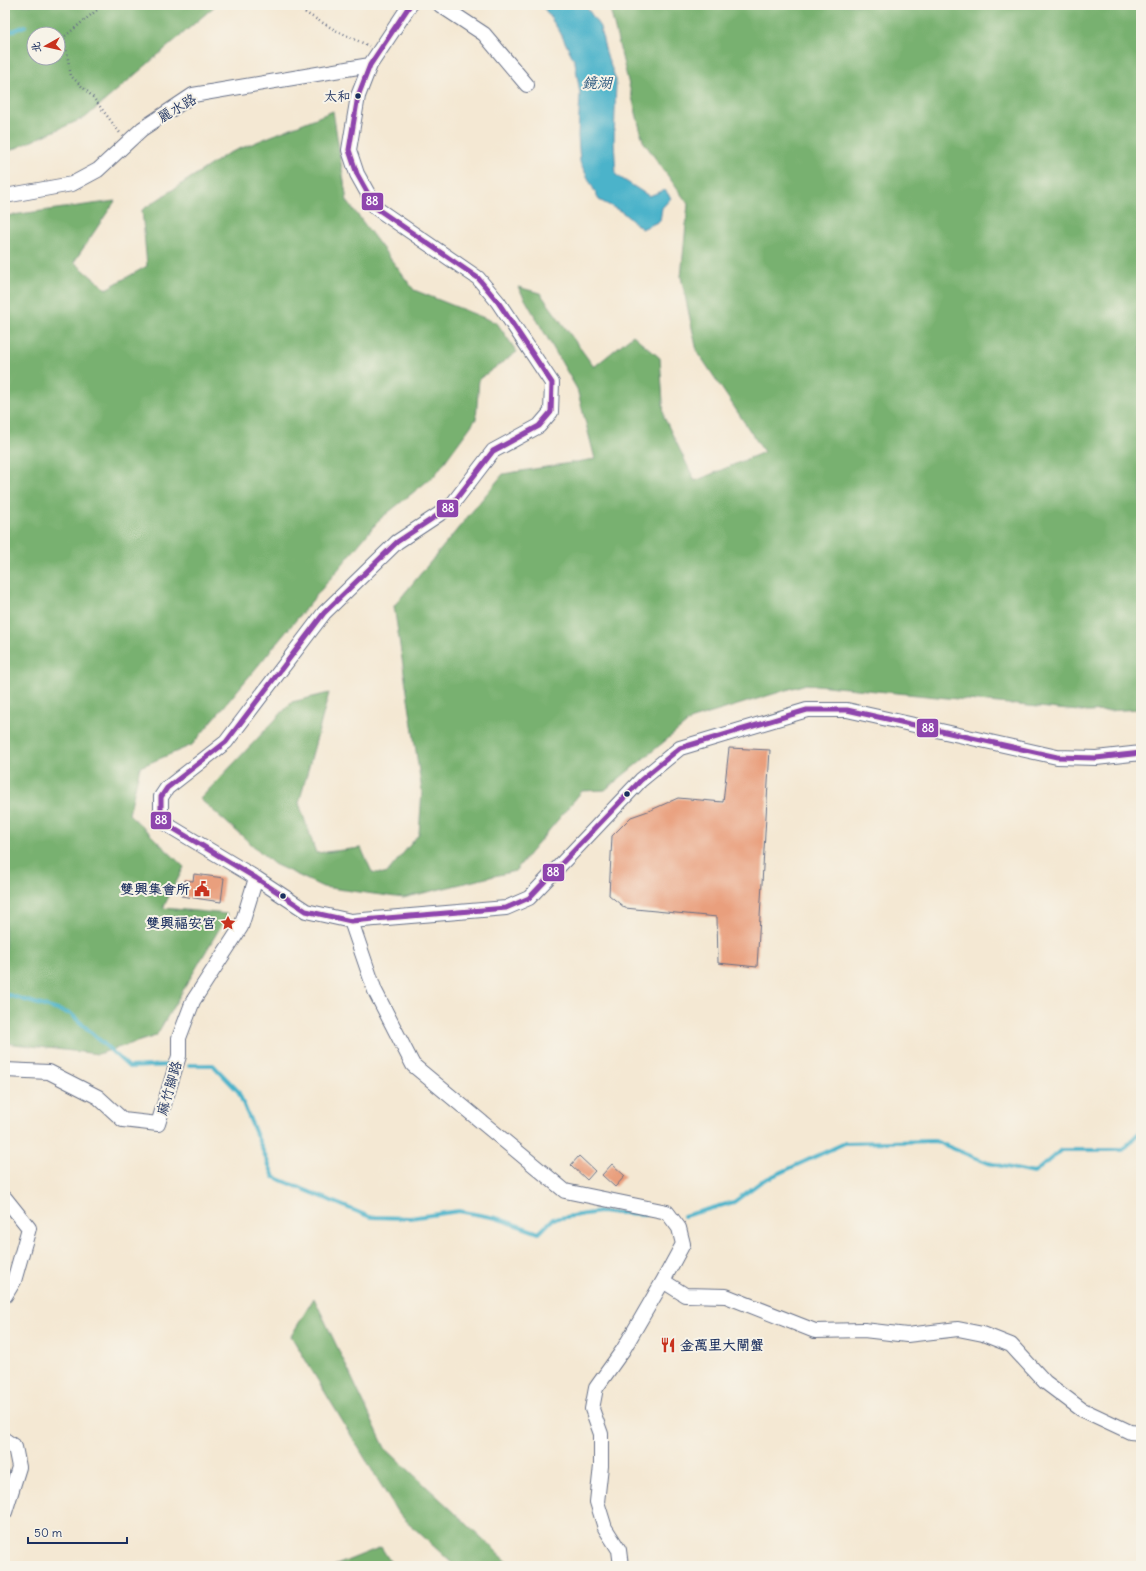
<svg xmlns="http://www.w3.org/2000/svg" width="1146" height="1571" viewBox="0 0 1146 1571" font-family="Delius,'LXGW WenKai TC',sans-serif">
<rect width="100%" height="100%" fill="#f7f3e8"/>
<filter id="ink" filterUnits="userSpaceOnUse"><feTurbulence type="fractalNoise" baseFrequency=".025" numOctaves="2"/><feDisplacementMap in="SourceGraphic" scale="8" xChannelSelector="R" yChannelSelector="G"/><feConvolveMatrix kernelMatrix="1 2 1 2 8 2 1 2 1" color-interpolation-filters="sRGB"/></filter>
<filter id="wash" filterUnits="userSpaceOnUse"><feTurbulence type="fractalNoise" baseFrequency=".012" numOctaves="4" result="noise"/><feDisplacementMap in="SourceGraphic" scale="16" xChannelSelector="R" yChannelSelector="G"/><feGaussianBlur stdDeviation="0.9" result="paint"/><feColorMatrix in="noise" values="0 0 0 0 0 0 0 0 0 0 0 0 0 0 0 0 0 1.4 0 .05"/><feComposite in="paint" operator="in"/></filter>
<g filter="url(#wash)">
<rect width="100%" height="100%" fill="#f4e8d3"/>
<path fill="#78b16f" stroke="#4a7066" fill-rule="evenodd" d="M5 5H216L86 117 5 153ZM34 34H58V58H34Z
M609 5H1141V709L1089 712 806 684 692 719 605 790 582 791 515 871 403 898 323 887 274 864 200 799 292 702 329 693 299 803 316 853 361 848 372 872 386 874 419 834 422 791 394 606 503 474 595 459 577 389 518 287 540 293 594 367 633 335 660 358 664 417 695 481 764 452 697 351 681 277 688 204 643 141Z
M333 111 347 201 414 290 497 323 517 352 479 379 476 419 435 475 380 519 192 745 140 767 129 814 184 867 163 908 228 914 156 1036 98 1054 5 1043V216L115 201 74 262 106 289 147 266 142 210 227 154Z
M314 1298 385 1448 512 1566H455L398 1513 291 1336Z
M381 1547 393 1566H334Z"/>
<path fill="#4cb3ca" stroke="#347194" d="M542 5H585L600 27 606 53 616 80 614 141 616 175 649 196 665 190 671 198 662 208 660 221 642 229 622 212 599 200 580 162 578 136 580 94 575 62 560 32Z"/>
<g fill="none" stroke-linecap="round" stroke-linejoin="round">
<path stroke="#4cb3ca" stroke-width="4" d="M5 34 25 26
M5 994 71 1014 129 1067 170 1065
M189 1065H213L238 1091 274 1177 370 1217 410 1218 459 1211 496 1218 539 1233 553 1219 599 1212 647 1214
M684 1216 734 1202 762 1181 845 1143 935 1141 988 1163 1034 1173 1061 1150H1123L1141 1130"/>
</g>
<g id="blocks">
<path fill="#e99f7d" d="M729 748 770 750 757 967 718 963 717 917 625 908 609 895 612 836 631 817 651 810 678 798 723 802Z
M194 874 224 878 221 902 181 896 184 880 193 881Z
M579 1156 595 1171 587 1180 571 1165Z
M612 1164 625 1176 615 1187 602 1175Z"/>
</g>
</g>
<g filter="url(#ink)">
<use href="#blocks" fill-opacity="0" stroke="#677087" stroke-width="1"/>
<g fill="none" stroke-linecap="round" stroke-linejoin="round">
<defs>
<path id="minor" d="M410 5 370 65 358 96 349 150 357 174 376 208 478 278 498 302 552 383 551 412 539 426 493 451 450 507 397 542 324 613 226 742 167 788 161 797V821L256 878 306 911 351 921 506 908 529 898 641 780 680 748 807 710H847L1057 757 1096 758 1141 753
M440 5 484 34 527 85
M5 196 72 184 98 170 142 129 193 95 370 65
M351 921 375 991 413 1065 565 1191 667 1212 679 1228 683 1244 663 1281 685 1295 726 1296 815 1331 864 1330 907 1335 958 1329 983 1334 1011 1345 1045 1382 1081 1409 1130 1432 1141 1433
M5 1070 49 1072 98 1097 123 1120 158 1124 179 1056V1038L193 1001 241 927 256 878
M5 1198 29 1228 14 1281 5 1296
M5 1440 15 1447 19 1467 5 1512
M621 1566 619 1550 605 1528 597 1502 601 1466V1434L592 1409 596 1388 623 1350 663 1281"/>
</defs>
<use href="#minor" stroke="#677087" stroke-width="16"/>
<path stroke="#677087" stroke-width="2.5" stroke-dasharray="1 3" stroke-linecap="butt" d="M103 5 64 37 71 76 92 96 120 133
M296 5 299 9 335 30 369 46"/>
<use href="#minor" stroke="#fff" stroke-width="14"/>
<defs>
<path id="bus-1" d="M410 5 370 65 358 96 349 150 357 174 376 208 478 278 498 302 552 383 551 412 539 426 493 451 450 507 397 542 324 613 226 742 167 788 161 797V821L256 878 306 911 351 921 506 908 529 898 641 780 680 748 807 710H847L1057 757 1096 758 1141 753"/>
</defs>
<use href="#bus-1" stroke="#f7f3e8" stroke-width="8"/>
<use href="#bus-1" stroke="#8e44ad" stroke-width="5"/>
</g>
</g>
<defs>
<symbol id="civic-bare" viewBox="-9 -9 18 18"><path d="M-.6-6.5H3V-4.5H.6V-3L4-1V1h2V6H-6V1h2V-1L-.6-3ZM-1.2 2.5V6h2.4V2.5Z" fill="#c8321e" stroke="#f7f3e8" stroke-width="2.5" paint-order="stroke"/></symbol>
<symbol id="sight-bare" viewBox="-9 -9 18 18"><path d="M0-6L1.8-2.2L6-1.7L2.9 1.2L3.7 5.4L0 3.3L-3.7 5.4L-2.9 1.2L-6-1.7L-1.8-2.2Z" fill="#c8321e" stroke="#f7f3e8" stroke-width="2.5" paint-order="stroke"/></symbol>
<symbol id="restaurant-bare" viewBox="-9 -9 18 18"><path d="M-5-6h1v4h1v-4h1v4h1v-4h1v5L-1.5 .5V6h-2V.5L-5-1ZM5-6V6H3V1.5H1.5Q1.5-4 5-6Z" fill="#c8321e" stroke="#f7f3e8" stroke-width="2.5" paint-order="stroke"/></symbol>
</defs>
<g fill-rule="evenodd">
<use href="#civic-bare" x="191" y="878" width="22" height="22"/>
<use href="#sight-bare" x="217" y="912" width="22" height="22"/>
<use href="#restaurant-bare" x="657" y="1334" width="22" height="22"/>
</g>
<g fill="#1b2f5e" stroke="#f7f3e8" stroke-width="1.5">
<circle cx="358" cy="96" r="3.5"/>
<circle cx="627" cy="794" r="3.5"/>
<circle cx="283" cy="896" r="3.5"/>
</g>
<g text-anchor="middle" stroke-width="4" stroke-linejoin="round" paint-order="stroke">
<g font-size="13" fill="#1b2f5e" stroke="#f7f3e8" text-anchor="end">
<text x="350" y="101">太和</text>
</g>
<g font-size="14" fill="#1b2f5e" stroke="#f7f3e8">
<text transform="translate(177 108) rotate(-30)" y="5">麗水路</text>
<text transform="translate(169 1088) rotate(-74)" y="5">麻竹腳路</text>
</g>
<g font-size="14" font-weight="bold" fill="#1b2f5e" stroke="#f7f3e8" text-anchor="end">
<text x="190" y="894">雙興集會所</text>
<text x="216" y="928">雙興福安宮</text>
<text x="680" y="1350" text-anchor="start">金萬里大閘蟹</text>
</g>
<g font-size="15" font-style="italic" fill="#2a577e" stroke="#f7f3e8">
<text x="597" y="88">鏡湖</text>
</g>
</g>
<g stroke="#f7f3e8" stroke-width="1.5">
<rect x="361" y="192" width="23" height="19" rx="4" fill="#8e44ad"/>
<rect x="436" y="499" width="23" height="19" rx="4" fill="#8e44ad"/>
<rect x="916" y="718" width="23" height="20" rx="4" fill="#8e44ad"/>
<rect x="150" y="811" width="22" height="19" rx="4" fill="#8e44ad"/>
<rect x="542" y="863" width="23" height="19" rx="4" fill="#8e44ad"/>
</g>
<g font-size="11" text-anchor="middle" font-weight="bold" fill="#fff">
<text x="372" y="205">88</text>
<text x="448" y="512">88</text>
<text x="928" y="732">88</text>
<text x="161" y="824">88</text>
<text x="553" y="876">88</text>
</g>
<rect width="1146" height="1571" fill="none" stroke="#f7f3e8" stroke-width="20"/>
<g transform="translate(46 46) rotate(262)"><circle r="19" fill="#f7f3e8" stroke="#9fa5b1"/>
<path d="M0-3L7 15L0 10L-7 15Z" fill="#c8321e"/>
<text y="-6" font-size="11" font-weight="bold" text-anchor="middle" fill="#1b2f5e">北</text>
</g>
<path d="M28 1537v6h99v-6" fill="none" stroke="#1b2f5e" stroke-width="2"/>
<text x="34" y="1537" font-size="12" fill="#1b2f5e" stroke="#f7f3e8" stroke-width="3" paint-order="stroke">50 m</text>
</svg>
